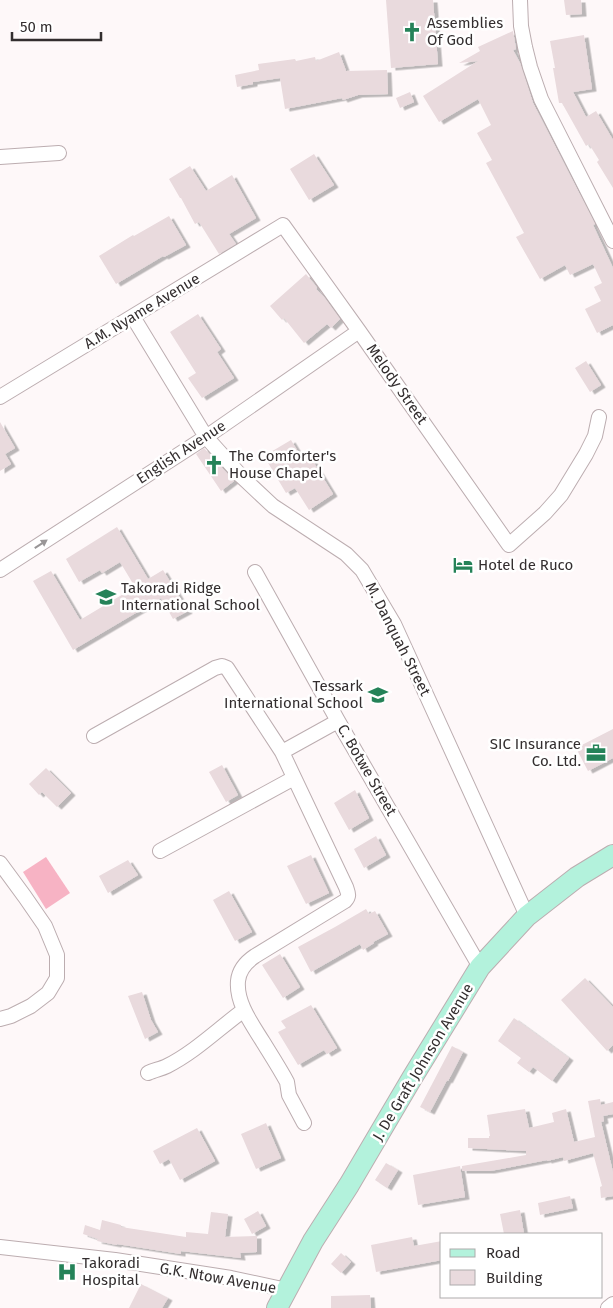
<svg xmlns="http://www.w3.org/2000/svg" width="613" height="1308" viewBox="0 0 613 1308" font-family="'Fira Sans',sans-serif">
<defs>
<filter id="shadow"><feDropShadow dx="4.5" dy="2.5" stdDeviation="0" flood-color="#0004"/></filter>
</defs>
<rect width="100%" height="100%" fill="#fef8f9"/>
<path fill="#f7b3c4" d="M46 857 70 893 46 909 23 872Z"/>
<path fill="#e9dadd" filter="url(#shadow)" d="M386 0H433L438 64 391 68Z
M564 0H581L582 14 566 15Z
M513 31 516 49 513 50 520 63 533 103 595 224 593 225 613 268V325L597 333 585 309 601 301 594 287 602 283 593 264 570 275 565 265 540 279 516 237 524 233 486 163 492 160 477 133 491 125 478 99 439 122 423 96 478 61 459 63 480 51 478 47Z
M584 35 592 89 573 92 586 117 596 111 613 140V188L597 162 599 160 589 144 586 146 562 103H559L553 68H555L550 41Z
M339 52 346 71 387 70 388 94 358 95 343 100 342 98 285 109 280 78 253 82V84L237 87 235 75 259 70 258 64 295 59 296 61 315 57 316 61Z
M410 92 414 102 400 108 396 98Z
M314 154 334 185 309 200 290 169Z
M190 166 206 191 232 175 256 218 229 234 236 244 219 254 199 222 195 224 181 198H180L169 179Z
M169 216 186 245 164 257 163 256 116 284 99 256 133 235 134 236Z
M306 274 315 285 317 288 316 289 324 297 340 319 331 328 327 324 304 343 284 318 282 320 270 306Z
M198 314 221 349 217 352 234 378 202 398 188 378 196 373 170 332Z
M586 361 601 385 590 392 575 368Z
M0 422 15 448 5 454 11 464 0 471Z
M291 440 304 462 311 458 333 494 309 510 295 488 286 493 264 456Z
M204 448 234 481 221 491 196 454Z
M117 527 148 579 163 570 188 611 173 619 161 598 73 650 33 581 51 571 80 620 135 587 120 562 102 573 100 570 79 582 66 559Z
M613 729V758L588 771 576 748Z
M222 765 238 795 226 802 209 772Z
M46 768 71 793 57 807 42 792 39 795 29 784Z
M355 790 369 818 349 830 334 803Z
M376 836 386 855 364 868 354 849Z
M311 855 329 893 306 904 287 866Z
M128 860 138 875 108 893 99 876Z
M229 891 252 932 235 941 213 900Z
M366 909 369 914 375 911 388 934 373 942 374 943 363 950 360 944 311 972 298 947 335 927Z
M280 954 300 987 283 998 262 965Z
M585 978 613 1007V1045L607 1051 561 1000Z
M142 992 151 1020 158 1032 145 1039 128 996Z
M311 1005 337 1048 327 1054 324 1050 298 1065 278 1032 286 1028 281 1021Z
M514 1018 569 1058 552 1081 533 1067 529 1072 517 1063 521 1058 498 1041Z
M452 1046 463 1052 448 1081 447 1080 430 1112 420 1107Z
M600 1099 601 1105 613 1102V1114L603 1116 604 1121 601 1122 613 1172V1196L601 1198 600 1187 602 1186 593 1153 564 1161 563 1157 547 1161V1160L490 1171H462V1166L526 1155V1151L468 1148V1138H489V1136H490L487 1115 525 1109 529 1128 554 1122 552 1113 566 1109 574 1142 595 1137 588 1101Z
M266 1123 281 1158 256 1169 241 1134Z
M197 1128 215 1161 180 1180 169 1159 160 1164 153 1151Z
M386 1163 398 1170 387 1188 375 1180Z
M460 1166 465 1197 418 1205 413 1175Z
M570 1196 573 1208 540 1215 538 1203Z
M520 1210 524 1234H504L500 1214Z
M258 1211 266 1226 252 1234 244 1219Z
M211 1212 228 1214 225 1237 257 1236V1252L240 1253 241 1258 181 1251V1254L117 1244V1245L97 1241 98 1239 83 1234 85 1225 100 1230 102 1220 121 1225V1227L186 1237V1232L208 1234Z
M412 1237 414 1246 442 1241V1260L376 1272 371 1245Z
M341 1253 351 1262 341 1273 331 1264Z
M141 1284 168 1298 162 1308H129Z
M370 1295 371 1308H331V1296Z"/>
<g fill="none" stroke-linecap="round" stroke-linejoin="round">
<defs>
<path id="street" d="M520 0 521 26 525 47 530 67 541 99 613 241
M0 157 59 153
M133 317 206 437 242 477 273 506 346 554 362 570 394 624 527 916
M0 397 283 225 359 331 509 545 545 513 561 495 586 454 595 436 599 417
M0 570 206 437 359 331
M255 572 338 721 480 967
M94 736 215 668 222 666 227 668 282 752 346 887C348 893 350 896 345 901L255 956C246 962 239 970 238 981 236 1003 252 1024 263 1042 271 1055 280 1069 287 1082L289 1095 304 1123
M282 752 338 721
M160 851 294 778
M0 863 25 897 45 926 57 955V978L48 993 31 1006 11 1016 0 1019
M148 1073C154 1070 161 1069 167 1066 195 1052 218 1029 244 1010
M0 1247 115 1260 231 1278 287 1290
M608 1308 613 1304"/>
<path id="secondary" d="M277 1308 313 1241 349 1185 412 1078 480 967 527 916 577 877 613 855"/>
</defs>
<use href="#street" stroke="#bcadb0" stroke-width="16"/>
<use href="#secondary" stroke="#bcadb0" stroke-width="22"/>
<use href="#street" stroke="#fff" stroke-width="14"/>
<use href="#secondary" stroke="#b3f2dc" stroke-width="20"/>
</g>
<defs><path id="oneway-solid" d="M-6-.8H1V-3.2L6.5 0L1 3.2V.8H-6Z" transform="scale(1.25)"/></defs>
<use fill="#999697" href="#oneway-solid" transform="translate(41 544) rotate(-33)"/>
<defs>
<symbol id="church-bare" viewBox="-9 -9 18 18"><path d="M-1.2-6h2.4v3.5h3.3v2.4h-3.3V6h-2.4V-.1h-3.3v-2.4h3.3Z" fill="#258258" stroke="#fff" stroke-width="2.5" paint-order="stroke"/></symbol>
<symbol id="hotel-bare" viewBox="-9 -9 18 18"><path d="M-6-4.5h1.5V1H6V5H4.5V3h-9V5H-6ZM-4 0a1.8 1.8 0 1 1 3.6 0ZM.5 0V-2.5h3Q6-2.5 6 0Z" fill="#258258" stroke="#fff" stroke-width="2.5" paint-order="stroke"/></symbol>
<symbol id="school-bare" viewBox="-9 -9 18 18"><path d="M0-5L7-2L0 1L-7-2ZM-4 1L0 2.5L4 1V4Q0 6-4 4Z" fill="#258258" stroke="#fff" stroke-width="2.5" paint-order="stroke"/></symbol>
<symbol id="office-bare" viewBox="-9 -9 18 18"><path d="M-6-3h4V-5.5h4V-3h4V5H-6ZM-1-4.5V-3h2v-1.5ZM-6 0V1H6V0Z" fill="#258258" stroke="#fff" stroke-width="2.5" paint-order="stroke"/></symbol>
<symbol id="hospital-bare" viewBox="-9 -9 18 18"><path d="M-5-5h3v3.5h4V-5h3V5h-3V1.5h-4V5h-3Z" fill="#258258" stroke="#fff" stroke-width="2.5" paint-order="stroke"/></symbol>
</defs>
<g fill-rule="evenodd">
<use href="#church-bare" x="398" y="18" width="28" height="28"/>
<use href="#church-bare" x="200" y="451" width="28" height="28"/>
<use href="#hotel-bare" x="449" y="551" width="28" height="28"/>
<use href="#school-bare" x="92" y="583" width="28" height="28"/>
<use href="#school-bare" x="364" y="681" width="28" height="28"/>
<use href="#office-bare" x="582" y="739" width="28" height="28"/>
<use href="#hospital-bare" x="53" y="1258" width="28" height="28"/>
</g>
<g text-anchor="middle" stroke-width="5" stroke-linejoin="round" paint-order="stroke">
<g font-size="15" fill="#332e2f" stroke="#fff" text-anchor="start">
<text x="427" y="28">Assemblies<tspan x="427" dy="17">Of God</tspan></text>
<text x="229" y="461">The Comforter's<tspan x="229" dy="17">House Chapel</tspan></text>
<text x="478" y="570">Hotel de Ruco</text>
<text x="121" y="593">Takoradi Ridge<tspan x="121" dy="17">International School</tspan></text>
<text x="363" y="691" text-anchor="end">Tessark<tspan x="363" dy="17">International School</tspan></text>
<text x="581" y="749" text-anchor="end">SIC Insurance<tspan x="581" dy="17">Co. Ltd.</tspan></text>
<text x="82" y="1268">Takoradi<tspan x="82" dy="17">Hospital</tspan></text>
</g>
<g font-size="15" fill="#332e2f" stroke="#fff">
<text transform="translate(142 311) rotate(-31)" y="5">A.M. Nyame Avenue</text>
<text transform="translate(397 384) rotate(55)" y="5">Melody Street</text>
<text transform="translate(181 452) rotate(-33)" y="5">English Avenue</text>
<text transform="translate(398 639) rotate(63)" y="5">M. Danquah Street</text>
<text transform="translate(367 770) rotate(60)" y="5">C. Botwe Street</text>
<text transform="translate(423 1062) rotate(-59)" y="5">J. De Graft Johnson Avenue</text>
<text transform="translate(218 1278) rotate(10)" y="5">G.K. Ntow Avenue</text>
</g>
</g>
<rect x="440" y="1233" width="162" height="65" fill="#ffffff" stroke="#adabac"/>
<rect x="450" y="1249" width="25" height="8" fill="#b3f2dc" stroke="#adabac"/>
<text x="486" y="1258" font-size="15" fill="#332e2f">Road</text>
<rect x="450" y="1270" width="25" height="15" fill="#e9dadd" stroke="#adabac"/>
<text x="486" y="1283" font-size="15" fill="#332e2f">Building</text>
<path d="M12 32v8h89v-8" fill="none" stroke="#332e2f" stroke-width="2.5"/>
<text x="20" y="32" font-size="15" fill="#332e2f" stroke="#ffffff" stroke-width="4" paint-order="stroke">50 m</text>
</svg>
